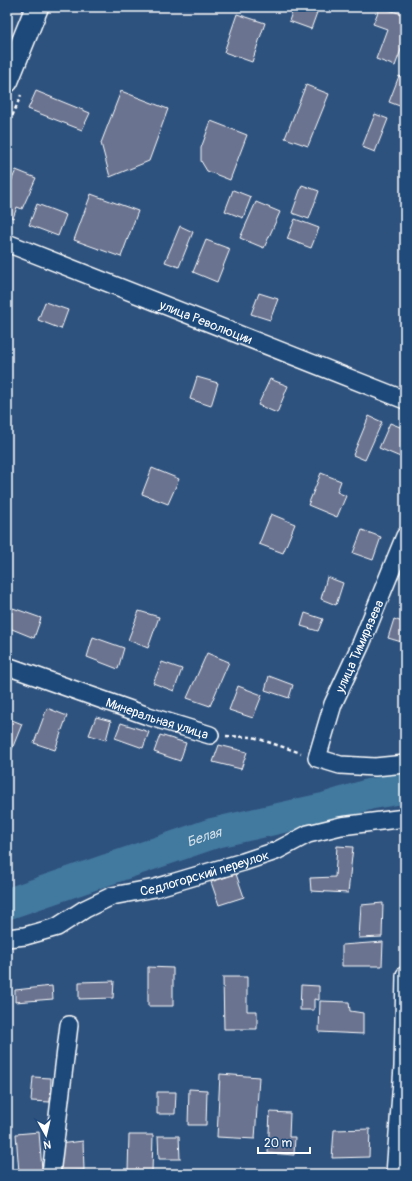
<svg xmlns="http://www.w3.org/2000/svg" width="412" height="1181" viewBox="0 0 412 1181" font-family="Pangolin,sans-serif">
<rect width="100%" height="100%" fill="#2e527e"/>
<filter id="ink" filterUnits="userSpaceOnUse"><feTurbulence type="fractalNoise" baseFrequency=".025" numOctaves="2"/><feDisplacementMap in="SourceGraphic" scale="8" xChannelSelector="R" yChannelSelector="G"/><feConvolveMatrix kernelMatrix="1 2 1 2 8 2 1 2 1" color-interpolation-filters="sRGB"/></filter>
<g filter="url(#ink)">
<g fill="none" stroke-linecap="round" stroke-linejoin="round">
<path stroke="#42799f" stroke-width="31" id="s1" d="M7 904 214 833 325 808 370 794 405 788"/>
</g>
<path fill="#6b738f" stroke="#fff" d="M294 7H319L311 29 289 21Z
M380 7 405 15V39L395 66 376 59 387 29 373 24Z
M237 14 265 23 252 62 224 52Z
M399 76 405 78V108L389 102Z
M306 85 329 94 308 146 285 138Z
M36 91 90 113 82 130 28 109Z
M121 91 168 109 149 161 110 177 101 143Z
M375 114 388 119 375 152 362 147Z
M211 121 247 135 230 180 207 171 201 161V148Z
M16 170 36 178 22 209 17 207 13 218 7 215V191Z
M302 185 319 191 309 219 292 213Z
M233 190 251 197 243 218 225 211Z
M91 194 138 211 121 257 74 240Z
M256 202 280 212 264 248 240 238Z
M37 204 66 215 58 236 29 225Z
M295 219 319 228 311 248 287 239Z
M180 226 193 232 179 267 165 262Z
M206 240 230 249 217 282 193 272Z
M259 293 278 299 270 320 251 314Z
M45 302 68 310 61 329 38 320Z
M197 377 218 383 211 406 190 399Z
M270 379 288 386 277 413 258 405Z
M369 416 382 422 365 460 353 455Z
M390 423 405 429V459L379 448Z
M152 468 179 479 168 504 142 494Z
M321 473 341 481 337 492 346 496 337 517 308 505Z
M271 514 295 524 283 553 259 544Z
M362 530 381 537 373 560 353 553Z
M327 577 343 583 336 605 321 599Z
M13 608 41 618 34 638 7 627V623Z
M139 611 159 617 148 648 128 640Z
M305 613 323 619 318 631 301 626Z
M394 619 405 623V643L388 638Z
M93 637 124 648 118 669 87 657Z
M207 653 229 662 210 706 187 698Z
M162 662 182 669 174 691 153 683Z
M269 676 293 685 289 698 265 690Z
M238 686 262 695 253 718 229 710Z
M47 708 67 716 55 750 34 743Z
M96 717 111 721 106 740 89 735Z
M7 718 22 724 8 759 7 758Z
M121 723 149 732 143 748 115 738Z
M160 735 186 743 180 761 154 752Z
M219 745 247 752 241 769 213 762Z
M337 846 353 847 348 893 311 891 310 878 335 877Z
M236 874 244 897 219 905 211 882Z
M383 903 382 937 359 938 361 905Z
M383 942 382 966H342V945Z
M148 967 173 968V1006H148Z
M223 977H247V1011H257V1029H224Z
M114 981 113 998 79 999V982Z
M301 985 319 986V1000L314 999V1010H300Z
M52 986 53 999 15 1002V990Z
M320 1001 349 1002 350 1011 363 1013V1034L319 1032Z
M220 1074 259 1077 255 1139 217 1137Z
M33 1077 51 1078 50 1102 31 1101Z
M189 1089 207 1090 206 1125H188Z
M157 1092H176L175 1114H157Z
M270 1112 290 1113 289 1137H295L294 1155 268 1153Z
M370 1129 369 1157 332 1158 334 1130Z
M39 1132 42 1170 19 1172 16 1134Z
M129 1135H153L152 1172 128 1171Z
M158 1136H179L180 1159H159Z
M83 1141 84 1170 62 1172 59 1144Z"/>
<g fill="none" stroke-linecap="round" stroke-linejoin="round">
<defs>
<g id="minor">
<path id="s2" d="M7 243 405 400"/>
<path d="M405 536 361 644 333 704 317 758 340 765 375 767 405 764"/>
<path id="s3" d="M7 666 148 716 210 735"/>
<path id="s4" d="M7 938 25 936 57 927 85 909 112 896 155 888 243 862 276 851 308 834 341 826 405 818"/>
<path d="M51 1174 69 1025"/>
<path d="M395 1174 403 1067 405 975"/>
</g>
<path id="major" d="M7 81 37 7"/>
</defs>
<use href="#minor" stroke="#fff" stroke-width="20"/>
<use href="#major" stroke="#fff" stroke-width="25"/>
<path stroke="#fff" stroke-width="2.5" stroke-dasharray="4 3" stroke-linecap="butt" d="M7 129 21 95
M226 736 253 737 301 753
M335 1174 379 1172"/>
<use href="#minor" stroke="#1f4a7a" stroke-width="17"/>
<use href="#major" stroke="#1f4a7a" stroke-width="22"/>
</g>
</g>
<g text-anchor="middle" stroke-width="3" stroke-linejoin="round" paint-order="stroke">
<g font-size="13" fill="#fff" stroke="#1f4a7a">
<text dy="5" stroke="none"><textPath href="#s2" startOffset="214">улица Революции</textPath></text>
<text transform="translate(359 646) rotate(-66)" y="5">улица Тимирязева</text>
<text dy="5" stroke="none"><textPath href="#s3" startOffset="159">Минеральная улица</textPath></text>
<text dy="5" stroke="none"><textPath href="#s4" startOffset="210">Седлогорский переулок</textPath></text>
</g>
<g font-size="14" font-style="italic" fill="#d0dee7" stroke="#1f4a7a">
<text dy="5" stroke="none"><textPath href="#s1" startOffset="208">Белая</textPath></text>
</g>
</g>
<rect width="412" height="1181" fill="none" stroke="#1f4a7a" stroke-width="24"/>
<rect x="12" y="12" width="388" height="1157" fill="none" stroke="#fff" stroke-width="1.5" filter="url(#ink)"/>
<g transform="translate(46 1135) rotate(172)" stroke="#1f4a7a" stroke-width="3" paint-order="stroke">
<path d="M0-3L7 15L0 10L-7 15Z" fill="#ffffff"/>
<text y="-6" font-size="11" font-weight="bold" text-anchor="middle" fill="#ffffff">N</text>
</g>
<path d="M258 1147v6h52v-6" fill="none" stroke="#ffffff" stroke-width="2"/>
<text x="264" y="1147" font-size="12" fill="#ffffff" stroke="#1f4a7a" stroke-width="3" paint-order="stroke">20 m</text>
</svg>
